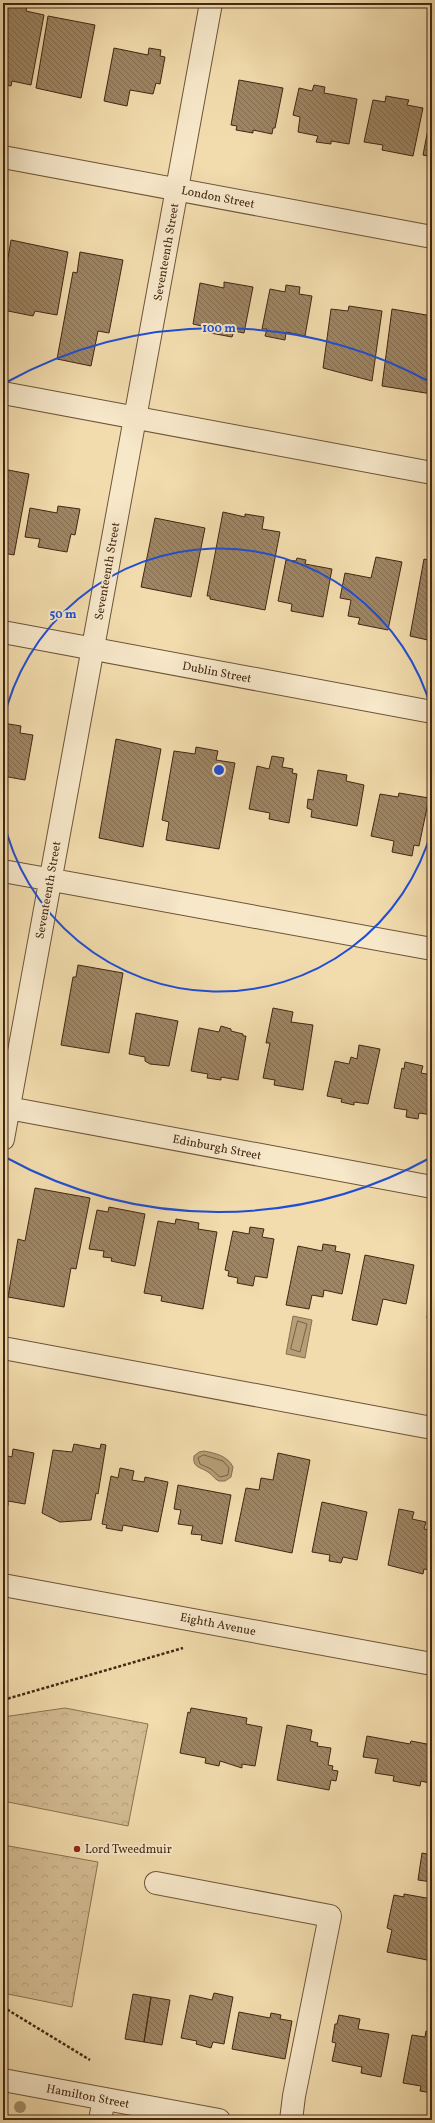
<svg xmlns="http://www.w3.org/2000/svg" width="435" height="2123" viewBox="0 0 435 2123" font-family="Vollkorn,serif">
<defs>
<pattern id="forest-crowns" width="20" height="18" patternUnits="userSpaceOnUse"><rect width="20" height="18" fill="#d4bd93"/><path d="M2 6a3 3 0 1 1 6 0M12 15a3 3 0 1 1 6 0" fill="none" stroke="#b7a27e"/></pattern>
<pattern id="building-back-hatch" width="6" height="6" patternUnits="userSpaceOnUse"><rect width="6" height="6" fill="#9e8563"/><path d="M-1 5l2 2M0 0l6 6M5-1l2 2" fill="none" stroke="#826d50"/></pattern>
</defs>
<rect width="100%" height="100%" fill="#f2dcad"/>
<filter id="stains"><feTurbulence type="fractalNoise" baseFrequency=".005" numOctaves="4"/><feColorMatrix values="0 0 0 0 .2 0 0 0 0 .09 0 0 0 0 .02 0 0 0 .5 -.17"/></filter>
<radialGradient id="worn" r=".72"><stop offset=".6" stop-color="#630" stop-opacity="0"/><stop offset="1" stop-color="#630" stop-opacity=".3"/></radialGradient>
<path fill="url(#forest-crowns)" stroke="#8b7252" d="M65 1708 148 1724 128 1826 3 1801V1717Z
M3 1845 98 1862 72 2007 3 1993Z"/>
<path fill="#b69e78" stroke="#886e4f" d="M293 1316 312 1320 305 1358 286 1354Z
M204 1451C215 1453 228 1456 233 1467L231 1477 225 1481H219C214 1479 213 1475 208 1472 201 1467 192 1468 194 1456L199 1452Z"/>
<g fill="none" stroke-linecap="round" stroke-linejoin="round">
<path stroke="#7c6245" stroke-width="1" d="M298 1321 307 1324 300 1352 291 1349Z
M204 1455 223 1461 229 1468 228 1475 220 1477 211 1469 200 1464 198 1458Z"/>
</g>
<path fill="url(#building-back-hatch)" stroke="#422712" d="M3 3 27 5 26 11 44 15 31 85 12 81 11 86 3 84Z
M48 16 95 25 81 98 36 88Z
M114 48 148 55 149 48 161 50 160 56 165 57 160 84 156 83 153 94 130 90 127 106 104 101Z
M239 80 283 88 275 128H273L272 134 253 130V133L236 130 237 126 231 125Z
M314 85 325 87 324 93 357 99 349 144 331 141V144L316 142 318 136 298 132 300 117 293 115 299 88 312 91Z
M386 96 409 100 407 105 423 108 413 156 382 150 383 145 364 142 373 100 385 102Z
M432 108V157L423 155Z
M11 240 68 252 57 315 35 311 33 316 3 310V288Z
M80 252 123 260 109 333 98 331 91 366 57 359 73 272 77 273Z
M224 282 253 287 244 333 234 331 232 337 205 332 206 327 193 324 200 283 224 288Z
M286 285 300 287 299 294 312 296 305 336 286 332 285 340 265 336 267 329H262L270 289 285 292Z
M349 306 382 311 372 381 323 368 331 309 348 311Z
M392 309 432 316V394L382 386Z
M3 469 29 474 14 555 3 553Z
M58 506 80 509 75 535 71 534 67 552 38 547 40 539 25 537 30 508 57 513Z
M223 512 245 517V514L264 517 262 529 280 532 265 610 210 599V596H207Z
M155 518 205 528 191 597 141 587Z
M376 557 402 562 388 630 358 624 360 618 348 616 351 600 340 598 345 573 371 578Z
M297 558 306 560 305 564 332 569 323 617 291 611 292 604 278 601 286 560 296 561Z
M424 559 432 561V641L410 636Z
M3 723 21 726 20 733 33 735 25 780 3 776Z
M116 739 161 749 143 847 99 838Z
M196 747 218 751 216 760 235 763 219 849 166 840 169 822 162 820 174 751 195 754Z
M272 756 284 758 282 767 293 769 292 773 297 774 289 823 269 819 270 813 249 809 257 766 269 769Z
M318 770 347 775 346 781 364 785 357 826 311 817 312 810 307 808 308 799 313 800Z
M399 793 429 798 419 846 414 845 412 856 392 852 394 841 371 836 380 794 398 797Z
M78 965 123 973 109 1053 61 1045 73 977H76Z
M273 1008 293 1012 291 1022 313 1025 303 1090 274 1085 275 1080 263 1078 270 1043H266Z
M136 1013 178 1021 169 1066 150 1064 145 1061V1057L129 1054Z
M221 1026 231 1029V1031L243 1034V1036H246L238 1080 221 1077V1080L207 1078 208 1074 191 1071 199 1028 219 1032Z
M359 1045 380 1049 368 1104 354 1102V1105L341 1102 342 1099 327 1096 335 1061 349 1064 351 1057 357 1059Z
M405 1062 423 1066 421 1073 432 1075V1115L419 1113 418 1119 406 1117 407 1110 394 1108 402 1068 404 1069Z
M35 1188 90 1198 76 1269 71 1268 64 1307 8 1297 18 1239 25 1241Z
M109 1207 145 1214 135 1266 111 1261 112 1258 103 1257 104 1251 89 1249 97 1210 108 1212Z
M176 1219 199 1223 198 1229 217 1232 203 1309 161 1301 162 1296 144 1293 158 1221 175 1224Z
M250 1227 264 1229 262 1237 274 1239 267 1278 255 1276 253 1286 237 1283 238 1278 228 1276 229 1271 225 1270 233 1231 249 1234Z
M323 1244 336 1246 335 1251 350 1254 342 1294 324 1290 323 1297 312 1295 309 1309 286 1305 298 1246 322 1251Z
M365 1255 414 1265 406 1304 383 1299 377 1325 352 1320Z
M432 1291V1319L427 1318Z
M74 1444 100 1449 101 1444 106 1445 98 1494 96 1493 91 1520 60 1522 42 1513 53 1450 72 1452Z
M13 1449 34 1453 25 1504 8 1501V1506L3 1505V1455L12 1457Z
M278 1453 310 1460 292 1553 235 1541 246 1488 259 1490 261 1478 273 1480Z
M120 1468 134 1471 132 1480 144 1482 145 1477 168 1482 158 1532 123 1525 122 1531 106 1528 107 1525 102 1524 111 1476 118 1478Z
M178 1485 231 1495 222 1544 201 1540 202 1535 191 1534 193 1526 178 1524 181 1510 174 1509Z
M322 1502 367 1512 357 1560 343 1557 341 1563 329 1561 330 1555 312 1552Z
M399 1509 414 1512 412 1519 426 1522 424 1529 432 1530V1570L424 1569 423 1574 388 1565Z
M191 1708 247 1718 246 1724 262 1727 255 1766 242 1764V1768L220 1761 219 1766 205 1763 206 1758 180 1753 188 1712 190 1713Z
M287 1725 312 1730 310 1741 318 1743 317 1746 331 1748 328 1765 333 1766 332 1770 338 1771 336 1781 331 1780 329 1790 277 1780Z
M367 1736 410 1744 411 1741 432 1745V1768L429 1783 421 1781 420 1786 393 1781 394 1776 375 1773 378 1759 363 1757Z
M422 1853 432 1855V1882L418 1880Z
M404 1894 432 1899V1961L387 1952 392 1930 387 1928 394 1895 404 1897Z
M214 1993 233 1997 224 2044 213 2042 211 2048 196 2044 197 2041 181 2038 190 1995 212 2000Z
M133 1994 151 1997 144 2042 125 2039Z
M151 1997 170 2000 162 2045 144 2042Z
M239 2012 270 2018 271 2013 281 2015 280 2019 292 2021 285 2059 232 2049Z
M339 2015 360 2019 358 2029 389 2034 381 2077 361 2073 362 2067 332 2061 336 2043 332 2042 335 2024H337Z
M426 2031 432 2032V2093L420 2091 421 2086 403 2083 412 2035 425 2037Z"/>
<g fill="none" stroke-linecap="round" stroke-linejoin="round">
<defs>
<path id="minor" d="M3 157 432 237
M3 393 432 473
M3 632 432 712
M3 871 432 949
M3 1107 432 1187
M3 1139 211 3
M3 1348 432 1428
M3 1585 432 1664
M156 1883 330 1916 294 2096 291 2120
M3 2080 219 2120
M100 2120 104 2099"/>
</defs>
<use href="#minor" stroke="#6e5439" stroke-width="24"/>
<path stroke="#422712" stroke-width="2.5" stroke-dasharray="3 2" stroke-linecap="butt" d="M3 1700 183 1648
M3 2007 90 2060"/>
<use href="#minor" stroke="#f7e8ca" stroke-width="22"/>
</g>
<circle fill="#a58d69" cx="20" cy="2107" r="6"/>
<g fill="none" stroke="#1d4ed8" stroke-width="2">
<path d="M432 829A221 221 0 0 1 3 818M3 722A221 221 0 0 1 432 711"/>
<path d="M430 1158A442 442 0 0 1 5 1157M5 383A442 442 0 0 1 430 382"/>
</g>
<circle fill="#8f2418" stroke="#f7e8ca" stroke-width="1.5" cx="77" cy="1849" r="4"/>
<g text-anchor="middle" stroke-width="4" stroke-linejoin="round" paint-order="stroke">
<g font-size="12" fill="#422712" stroke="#f7e8ca">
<text transform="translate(218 197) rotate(11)" y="4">London Street</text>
<text transform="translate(166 252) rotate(-80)" y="4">Seventeenth Street</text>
<text transform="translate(107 571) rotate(-80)" y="4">Seventeenth Street</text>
<text transform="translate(217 672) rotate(11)" y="4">Dublin Street</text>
<text transform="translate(48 890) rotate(-80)" y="4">Seventeenth Street</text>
<text transform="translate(217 1147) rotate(11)" y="4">Edinburgh Street</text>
<text transform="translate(218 1624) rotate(11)" y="4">Eighth Avenue</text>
<text transform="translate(88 2096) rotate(11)" y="4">Hamilton Street</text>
</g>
<g font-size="12" fill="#422712" stroke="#f7e8ca" text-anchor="start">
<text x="85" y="1853">Lord Tweedmuir</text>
</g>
</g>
<circle cx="219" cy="770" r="6" fill="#1d4ed8" stroke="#f7e8ca" stroke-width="2"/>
<g font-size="12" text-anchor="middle" font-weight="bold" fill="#1d4ed8" stroke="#f7e8ca" stroke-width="4" stroke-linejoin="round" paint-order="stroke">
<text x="219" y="332">100 m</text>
<text x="63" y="618">50 m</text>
</g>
<rect width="435" height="2123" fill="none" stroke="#f2dcad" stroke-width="16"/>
<rect x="4" y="4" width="427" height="2115" fill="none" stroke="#422712" stroke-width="2"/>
<rect x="8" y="8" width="419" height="2107" fill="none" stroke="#422712"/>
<rect width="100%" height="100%" filter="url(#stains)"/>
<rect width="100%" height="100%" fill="url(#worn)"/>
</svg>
